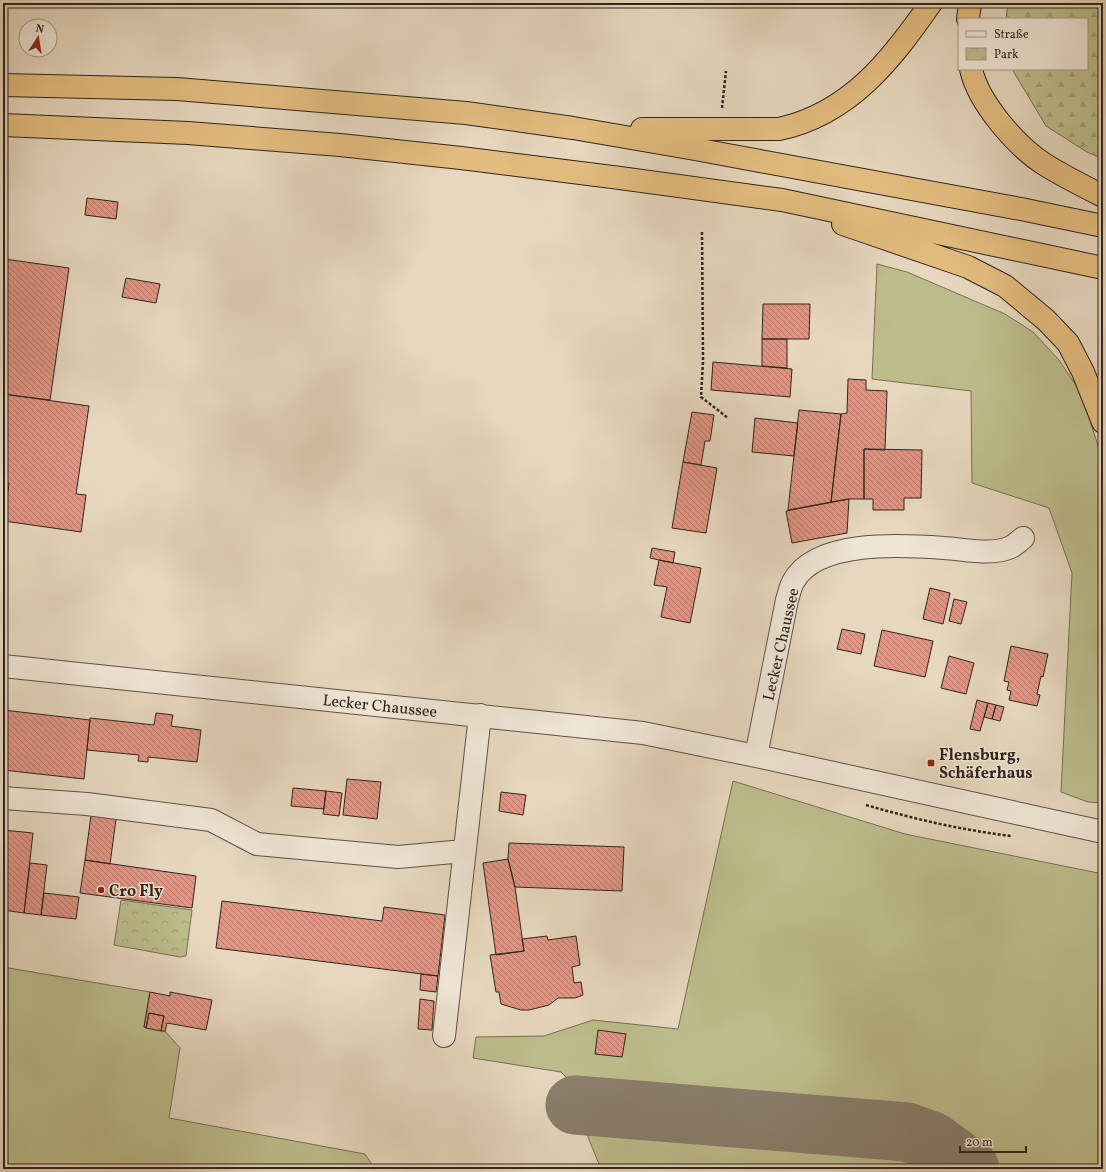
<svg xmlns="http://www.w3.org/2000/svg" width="1106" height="1172" viewBox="0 0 1106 1172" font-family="Vollkorn,serif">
<defs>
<pattern id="forest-firs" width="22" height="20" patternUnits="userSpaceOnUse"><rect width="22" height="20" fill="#bdbc8c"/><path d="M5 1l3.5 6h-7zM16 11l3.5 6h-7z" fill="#a3a178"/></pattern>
<pattern id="park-crowns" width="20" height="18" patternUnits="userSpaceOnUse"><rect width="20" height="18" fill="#bdbc8c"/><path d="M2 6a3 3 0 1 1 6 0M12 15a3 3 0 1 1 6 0" fill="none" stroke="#a3a178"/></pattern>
<pattern id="building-back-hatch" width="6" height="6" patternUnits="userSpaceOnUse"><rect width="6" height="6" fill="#e19585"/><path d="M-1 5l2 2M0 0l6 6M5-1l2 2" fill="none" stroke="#b7796c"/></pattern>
</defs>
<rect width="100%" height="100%" fill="#e6d7be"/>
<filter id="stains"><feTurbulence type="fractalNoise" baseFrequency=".005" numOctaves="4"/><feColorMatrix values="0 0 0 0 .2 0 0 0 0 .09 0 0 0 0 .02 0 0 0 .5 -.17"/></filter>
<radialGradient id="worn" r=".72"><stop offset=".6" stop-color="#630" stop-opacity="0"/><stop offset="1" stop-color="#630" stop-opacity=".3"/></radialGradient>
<path fill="#bdbc8c" stroke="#767054" d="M877 264 907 272 1005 314 1033 332 1059 360 1081 393 1103 461V803L1088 802 1061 792 1072 573 1049 508 972 483 971 391 872 379Z
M733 781 905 834 1103 874V1169H601L575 1105 573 1084 561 1072 473 1058 476 1037 544 1036 593 1020 678 1029Z
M3 967 150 992 144 1027 165 1031 180 1048 169 1118 365 1154 375 1169H3Z"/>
<path fill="url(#forest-firs)" stroke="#767054" d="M1008 3H1103V159L1087 152 1046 126 1012 69H1087V19H1006Z"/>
<path fill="url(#park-crowns)" stroke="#767054" d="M121 900 192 910 186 956 180 957 114 945Z"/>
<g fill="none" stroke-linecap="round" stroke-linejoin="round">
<path stroke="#8a7e6c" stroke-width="59" d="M575 1105 907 1132 932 1141 970 1169"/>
</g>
<path fill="url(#building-back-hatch)" stroke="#2e241b" d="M87 198 118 202 116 219 85 215Z
M4 259 69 268 50 400 3 394Z
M126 278 160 284 156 303 122 297Z
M763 304H810L809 339H762Z
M762 339H787V368L762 366Z
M713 362 792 369 790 397 711 390Z
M848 379 866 380V390L887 391 885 450 864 449V499H849L831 502 841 414 847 413Z
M3 394 89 406 76 494 86 495 81 532 4 521 9 483 3 482Z
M799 410 841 414 831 502 788 510Z
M692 412 714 415 710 441H705L701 465 683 462Z
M755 418 798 423 794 456 752 452Z
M864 449 922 450 921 498H904V510H873V499H864Z
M683 462 717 468 706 533 672 528Z
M849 499 847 533 792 543 786 511Z
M652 548 675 552 673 563 650 558Z
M659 560 701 568 690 623 661 617 667 587 654 585Z
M930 588 950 593 943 624 923 619Z
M954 599 967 602 961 624 949 621Z
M842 629 865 634 861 654 837 649Z
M882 630 933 641 925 677 874 666Z
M1011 646 1048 654 1043 677 1041 676 1037 694 1040 695 1037 706 1009 700 1011 691 1007 690 1009 682 1004 681Z
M949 656 974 663 966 694 941 688Z
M977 700 988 703 980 731 970 729Z
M988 703 996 705 992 719 984 717Z
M996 705 1004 707 1000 721 992 719Z
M3 710 90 720 84 779 3 770Z
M156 713 173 715 171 726 201 730 197 762 148 757V762L138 761 139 755 87 750 90 718 154 725Z
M347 779 381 782 377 819 343 815Z
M293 788 326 791 324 809 291 806Z
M326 791 342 793 339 816 323 814Z
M501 792 526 795 523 815 499 811Z
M92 808 117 812 110 864 85 860Z
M3 830 33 833 24 913 3 910Z
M509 843 624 847 622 891 515 887 508 859Z
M508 859 515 887 524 951 496 955 483 863Z
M85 860 196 876 192 908 80 893Z
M30 863 47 865 41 915 24 913Z
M44 893 79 897 76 919 41 915Z
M222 901 382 921 384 907 445 915 438 976 216 948Z
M547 936 548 940 576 936 580 965 572 967 574 983 581 982 583 995 575 998H558L549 1005 529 1010H521L501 1004 499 992H496L490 955 524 951 522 939Z
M421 974 438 976 436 992 420 990Z
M150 992 170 996V992L212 1000 206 1030 167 1023 165 1031H161L164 1016 149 1013 146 1028 144 1027Z
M420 999 434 1001 432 1030 418 1029Z
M149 1013 164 1016 161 1031 146 1028Z
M598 1030 626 1034 622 1057 595 1054Z"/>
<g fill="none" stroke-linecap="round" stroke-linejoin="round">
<defs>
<path id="minor" d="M3 666 643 733 756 756 1103 832
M756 756 787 600C789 594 790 588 793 582 816 539 903 545 944 548 964 549 992 556 1011 547 1015 545 1019 541 1023 538
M3 798 87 804 211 820 257 844 398 857 464 851
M444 1036 480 715"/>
<path id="highway" d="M968 19 970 3
M971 69C978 102 1016 146 1044 164 1063 176 1083 186 1103 196
M3 85 177 89 466 113 573 128 695 149 1021 209 1103 226
M3 125 188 133 340 145 461 158 620 178 782 200 1103 268
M642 129H779C850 114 892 59 931 3
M843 224 968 267 1005 286 1046 320 1068 343 1083 372 1103 422"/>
</defs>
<use href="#minor" stroke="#5c5144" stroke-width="24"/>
<use href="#highway" stroke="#2e241b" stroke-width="24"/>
<path stroke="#2e241b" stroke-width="2.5" stroke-dasharray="3 2" stroke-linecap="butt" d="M722 108 726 71
M702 232 703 361 701 397 728 418
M866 805C914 819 962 830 1011 836"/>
<use href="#minor" stroke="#efe5d5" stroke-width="22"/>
<use href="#highway" stroke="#e3bc7f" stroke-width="22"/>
</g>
<g fill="#8f2418" stroke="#efe5d5" stroke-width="1.5">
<rect x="927" y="759" width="8" height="8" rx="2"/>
<circle cx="101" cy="890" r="4"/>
</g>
<g text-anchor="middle" stroke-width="3" stroke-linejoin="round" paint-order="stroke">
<g font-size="16" fill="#2e241b" stroke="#efe5d5">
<text transform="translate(780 644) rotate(-77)" y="6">Lecker Chaussee</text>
<text transform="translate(380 705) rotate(6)" y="6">Lecker Chaussee</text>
</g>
<g font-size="16" font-weight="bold" fill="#2e241b" stroke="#efe5d5" text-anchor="start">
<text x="939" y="760">Flensburg,<tspan x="939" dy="18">Schäferhaus</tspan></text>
<text x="109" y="896">Cro Fly</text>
</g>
</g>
<rect width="1106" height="1172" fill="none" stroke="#e6d7be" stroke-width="16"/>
<rect x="4" y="4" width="1098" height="1164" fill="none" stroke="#2e241b" stroke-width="2"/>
<rect x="8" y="8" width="1090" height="1156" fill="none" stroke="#2e241b"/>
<rect x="958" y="18" width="130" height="52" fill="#efe5d5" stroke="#a2988b"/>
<rect x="966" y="31" width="20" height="6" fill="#efe5d5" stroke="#a2988b"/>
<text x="994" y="38" font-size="12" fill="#2e241b">Straße</text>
<rect x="966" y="48" width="20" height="12" fill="url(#park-crowns)" stroke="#a2988b"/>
<text x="994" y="58" font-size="12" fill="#2e241b">Park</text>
<g transform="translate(38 38) rotate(12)"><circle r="19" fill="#efe5d5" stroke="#a2988b"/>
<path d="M0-3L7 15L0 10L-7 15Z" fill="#8f2418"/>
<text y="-6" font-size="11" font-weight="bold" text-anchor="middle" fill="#2e241b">N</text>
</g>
<path d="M960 1146v6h66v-6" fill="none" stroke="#2e241b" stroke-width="2"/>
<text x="966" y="1146" font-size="12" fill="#2e241b" stroke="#efe5d5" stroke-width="3" paint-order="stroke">20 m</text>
<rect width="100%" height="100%" filter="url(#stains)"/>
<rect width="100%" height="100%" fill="url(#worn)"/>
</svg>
